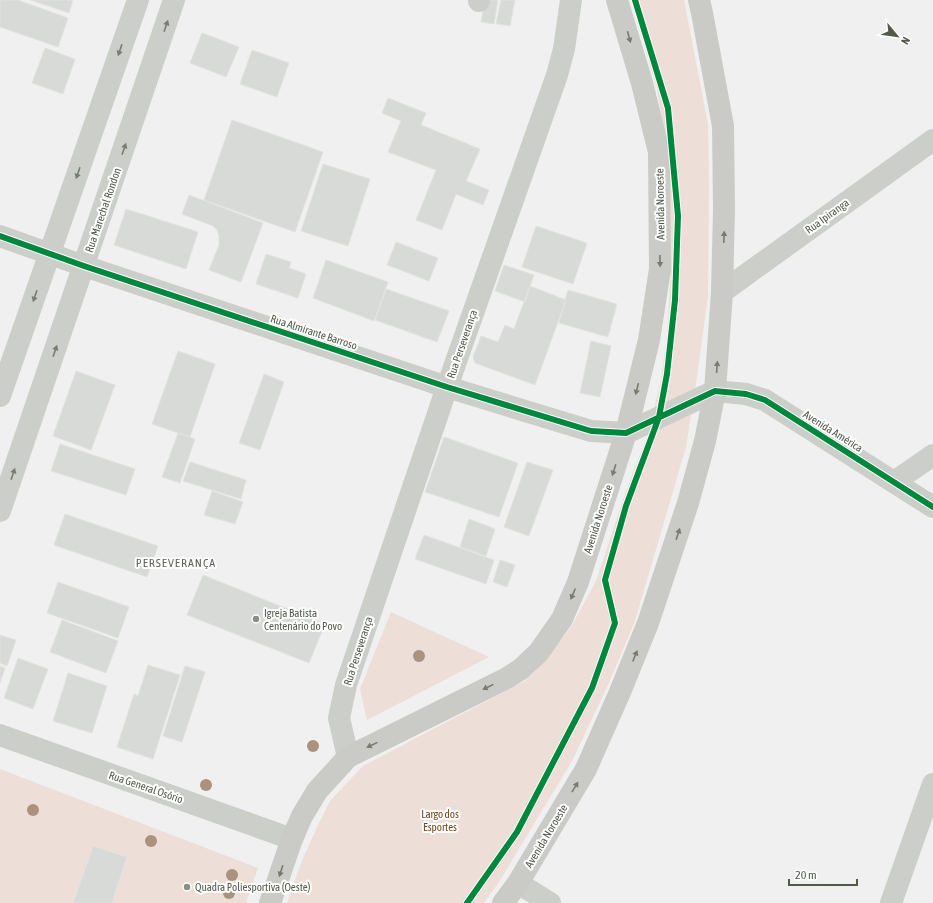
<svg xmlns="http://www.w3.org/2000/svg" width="933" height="903" viewBox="0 0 933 903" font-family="'Asap Condensed',sans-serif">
<rect width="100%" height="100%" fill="#f0f0f0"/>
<path fill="#edded7" d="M631 0H684L708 124 709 186 708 296 695 391 686 447 635 621 608 685 572 761 499 882 484 903H287L301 863 318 825 330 801 363 766 525 681 540 666 571 627 596 581 626 491 648 434 661 380 667 336 671 265 667 151 657 89Z
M391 612 489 657 367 720 360 689Z
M0 769 258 868 246 903H112L127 858 93 846 73 903H0Z"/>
<path fill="#d8dad7" stroke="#e2e2e1" d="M0 0H18L68 18 58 47 0 27Z
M30 0H73L69 13Z
M485 0H498L494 24 481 22Z
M501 0H515L510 26 496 24Z
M202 33 239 47 226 77 190 63Z
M45 48 75 59 63 94 32 83Z
M252 50 289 63 277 97 240 84Z
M388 98 426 113 421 125 480 149 466 181 489 190 483 205 456 194 442 230 416 220 436 170 388 152 401 121 382 113Z
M232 120 323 152 295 232 204 200Z
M323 164 370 179 348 246 301 231Z
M189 195 263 223 241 282 209 270 219 245V237L217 230 213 226 182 214Z
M126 209 198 232 186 269 114 245Z
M536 226 587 243 573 284 522 267Z
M396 242 438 258 429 281 387 265Z
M266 254 291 262 289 268 306 274 298 298 256 284Z
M326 260 388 282 374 321 313 298Z
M504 265 534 275 525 302 495 291Z
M530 286 566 300 535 385 475 363 473 357 481 336 498 342 505 325 514 329Z
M386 289 449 311 437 342 375 320Z
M568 290 617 304 608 337 559 323Z
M591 341 611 346 600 397 580 393Z
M178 351 215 364 190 437 152 424Z
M76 371 115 385 91 450 53 436Z
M264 374 284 382 260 450 239 443Z
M178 433 195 439 180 483 162 477Z
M444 437 518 463 499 517 425 492Z
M60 444 135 469 126 495 51 471Z
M190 462 246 480 241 499 183 481Z
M527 462 553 470 529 536 504 527Z
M212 491 243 502 235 524 204 515Z
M65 514 158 546 147 577 54 545Z
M469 519 495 529 486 556 460 547Z
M424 535 494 560 486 584 415 559Z
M500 560 515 565 507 587 493 582Z
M203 575 325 624 309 663 187 615Z
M58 582 129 607 118 638 47 613Z
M62 620 118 641 106 673 50 652Z
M0 635 16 640 7 666 0 663Z
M18 658 48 669 33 709 4 698Z
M148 665 180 675 153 759 117 747 134 694 138 696Z
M0 666 5 668 0 683Z
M185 666 205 672 182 742 163 736Z
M68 673 107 686 92 733 53 721Z
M93 846 127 857 112 903H73Z"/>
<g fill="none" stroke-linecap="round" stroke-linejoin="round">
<path stroke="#ccceca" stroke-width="22" d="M479 1V0
M0 236 84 266 447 387 591 431 626 433 715 391 746 394 765 400 933 507
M722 292 933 140
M0 396 138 0
M894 482 933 455
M0 511 174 0
M0 735 292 839
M348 757 339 718 346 685 447 387 557 75 564 49 571 0
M518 883 550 903
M891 903 933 784"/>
<path stroke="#cacbc6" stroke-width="22" d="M270 903 292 839 302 816 317 791 348 757 507 678 521 669 539 652 562 619 578 582 626 433 649 340 660 269 659 152 642 83 617 0
M503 903 518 883 586 769 620 692 648 623 688 503 705 441 715 391 722 292 724 209 723 126 702 13 699 0"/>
<defs>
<path id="cycleway" d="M0 236 84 266 447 387 591 431 626 433 715 391 746 394 765 400 933 507
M467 903 517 832 592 688 615 623 605 580 626 506 659 417 667 374 675 300 678 216 668 108 635 0"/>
</defs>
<use href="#cycleway" stroke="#fff" stroke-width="8"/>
<use href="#cycleway" stroke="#00873e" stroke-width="6"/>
</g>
<g fill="#ab927e">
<circle cx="419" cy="656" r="6"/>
<circle cx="313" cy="746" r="6"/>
<circle cx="206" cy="785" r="6"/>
<circle cx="33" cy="810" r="6"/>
<circle cx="151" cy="841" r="6"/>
<circle cx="232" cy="875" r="6"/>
<circle cx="229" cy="893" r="6"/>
</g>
<defs><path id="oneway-solid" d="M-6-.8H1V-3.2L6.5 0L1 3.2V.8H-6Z"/></defs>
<g fill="#777d70">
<use href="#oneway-solid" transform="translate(166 26) rotate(-71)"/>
<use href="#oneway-solid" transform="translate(120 50) rotate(109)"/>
<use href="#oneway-solid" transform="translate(124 149) rotate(-71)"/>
<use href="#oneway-solid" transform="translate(78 173) rotate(109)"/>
<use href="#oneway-solid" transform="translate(35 296) rotate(109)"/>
<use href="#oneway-solid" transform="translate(55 351) rotate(-71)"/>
<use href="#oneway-solid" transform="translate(13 474) rotate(-71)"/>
</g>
<g fill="#777c6e">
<use href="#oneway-solid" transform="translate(629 37) rotate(75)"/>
<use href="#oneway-solid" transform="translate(724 237) rotate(-88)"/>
<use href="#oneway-solid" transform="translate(660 261) rotate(89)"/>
<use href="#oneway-solid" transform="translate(717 367) rotate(-86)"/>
<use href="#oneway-solid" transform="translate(637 389) rotate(104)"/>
<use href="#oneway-solid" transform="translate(614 470) rotate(108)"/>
<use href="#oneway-solid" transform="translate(678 534) rotate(-72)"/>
<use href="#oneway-solid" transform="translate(573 594) rotate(113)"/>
<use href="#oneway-solid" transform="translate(635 656) rotate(-68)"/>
<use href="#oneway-solid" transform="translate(488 687) rotate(154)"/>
<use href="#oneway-solid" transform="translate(372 745) rotate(154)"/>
<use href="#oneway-solid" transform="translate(575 787) rotate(-59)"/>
<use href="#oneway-solid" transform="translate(281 871) rotate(108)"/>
</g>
<g fill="#8a8e83" stroke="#fff" stroke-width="1.5">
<circle cx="256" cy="619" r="4"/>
<circle cx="187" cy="887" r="4"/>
</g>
<g text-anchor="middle" stroke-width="4" stroke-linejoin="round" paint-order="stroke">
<g font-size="11" fill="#535a49" stroke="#fff">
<text transform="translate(660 204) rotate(-91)" y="4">Avenida Noroeste</text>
<text transform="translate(103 210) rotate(-71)" y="4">Rua Marechal Rondon</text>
<text transform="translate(827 216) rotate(-36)" y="4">Rua Ipiranga</text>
<text transform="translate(314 332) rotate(18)" y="4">Rua Almirante Barroso</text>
<text transform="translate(462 344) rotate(-71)" y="4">Rua Perseverança</text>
<text transform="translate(833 431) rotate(32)" y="4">Avenida América</text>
<text transform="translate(598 519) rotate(-72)" y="4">Avenida Noroeste</text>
<text transform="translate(358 651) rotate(-72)" y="4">Rua Perseverança</text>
<text transform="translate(146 787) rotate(19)" y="4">Rua General Osório</text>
<text transform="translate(546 836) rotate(-59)" y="4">Avenida Noroeste</text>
</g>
<g font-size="11" fill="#535a49" stroke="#fff" text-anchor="start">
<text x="264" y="617">Igreja Batista<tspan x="264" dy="13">Centenário do Povo</tspan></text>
<text x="195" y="891">Quadra Poliesportiva (Oeste)</text>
</g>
<g font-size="11" fill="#734621" stroke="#fff">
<text x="440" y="818">Largo dos<tspan x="440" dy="13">Esportes</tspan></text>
</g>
<g font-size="12" letter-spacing="1" fill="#5f635c" stroke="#fff">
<text x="176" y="567">PERSEVERANÇA</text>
</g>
</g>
<g transform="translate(897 36) rotate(119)" stroke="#ffffff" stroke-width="3" paint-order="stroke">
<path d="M0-3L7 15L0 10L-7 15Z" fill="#535a49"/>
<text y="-6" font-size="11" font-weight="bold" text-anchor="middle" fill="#535a49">N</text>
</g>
<path d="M789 879v6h68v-6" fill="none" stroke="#535a49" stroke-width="2"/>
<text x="795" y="879" font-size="12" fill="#535a49" stroke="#ffffff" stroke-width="3" paint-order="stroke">20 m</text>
</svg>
